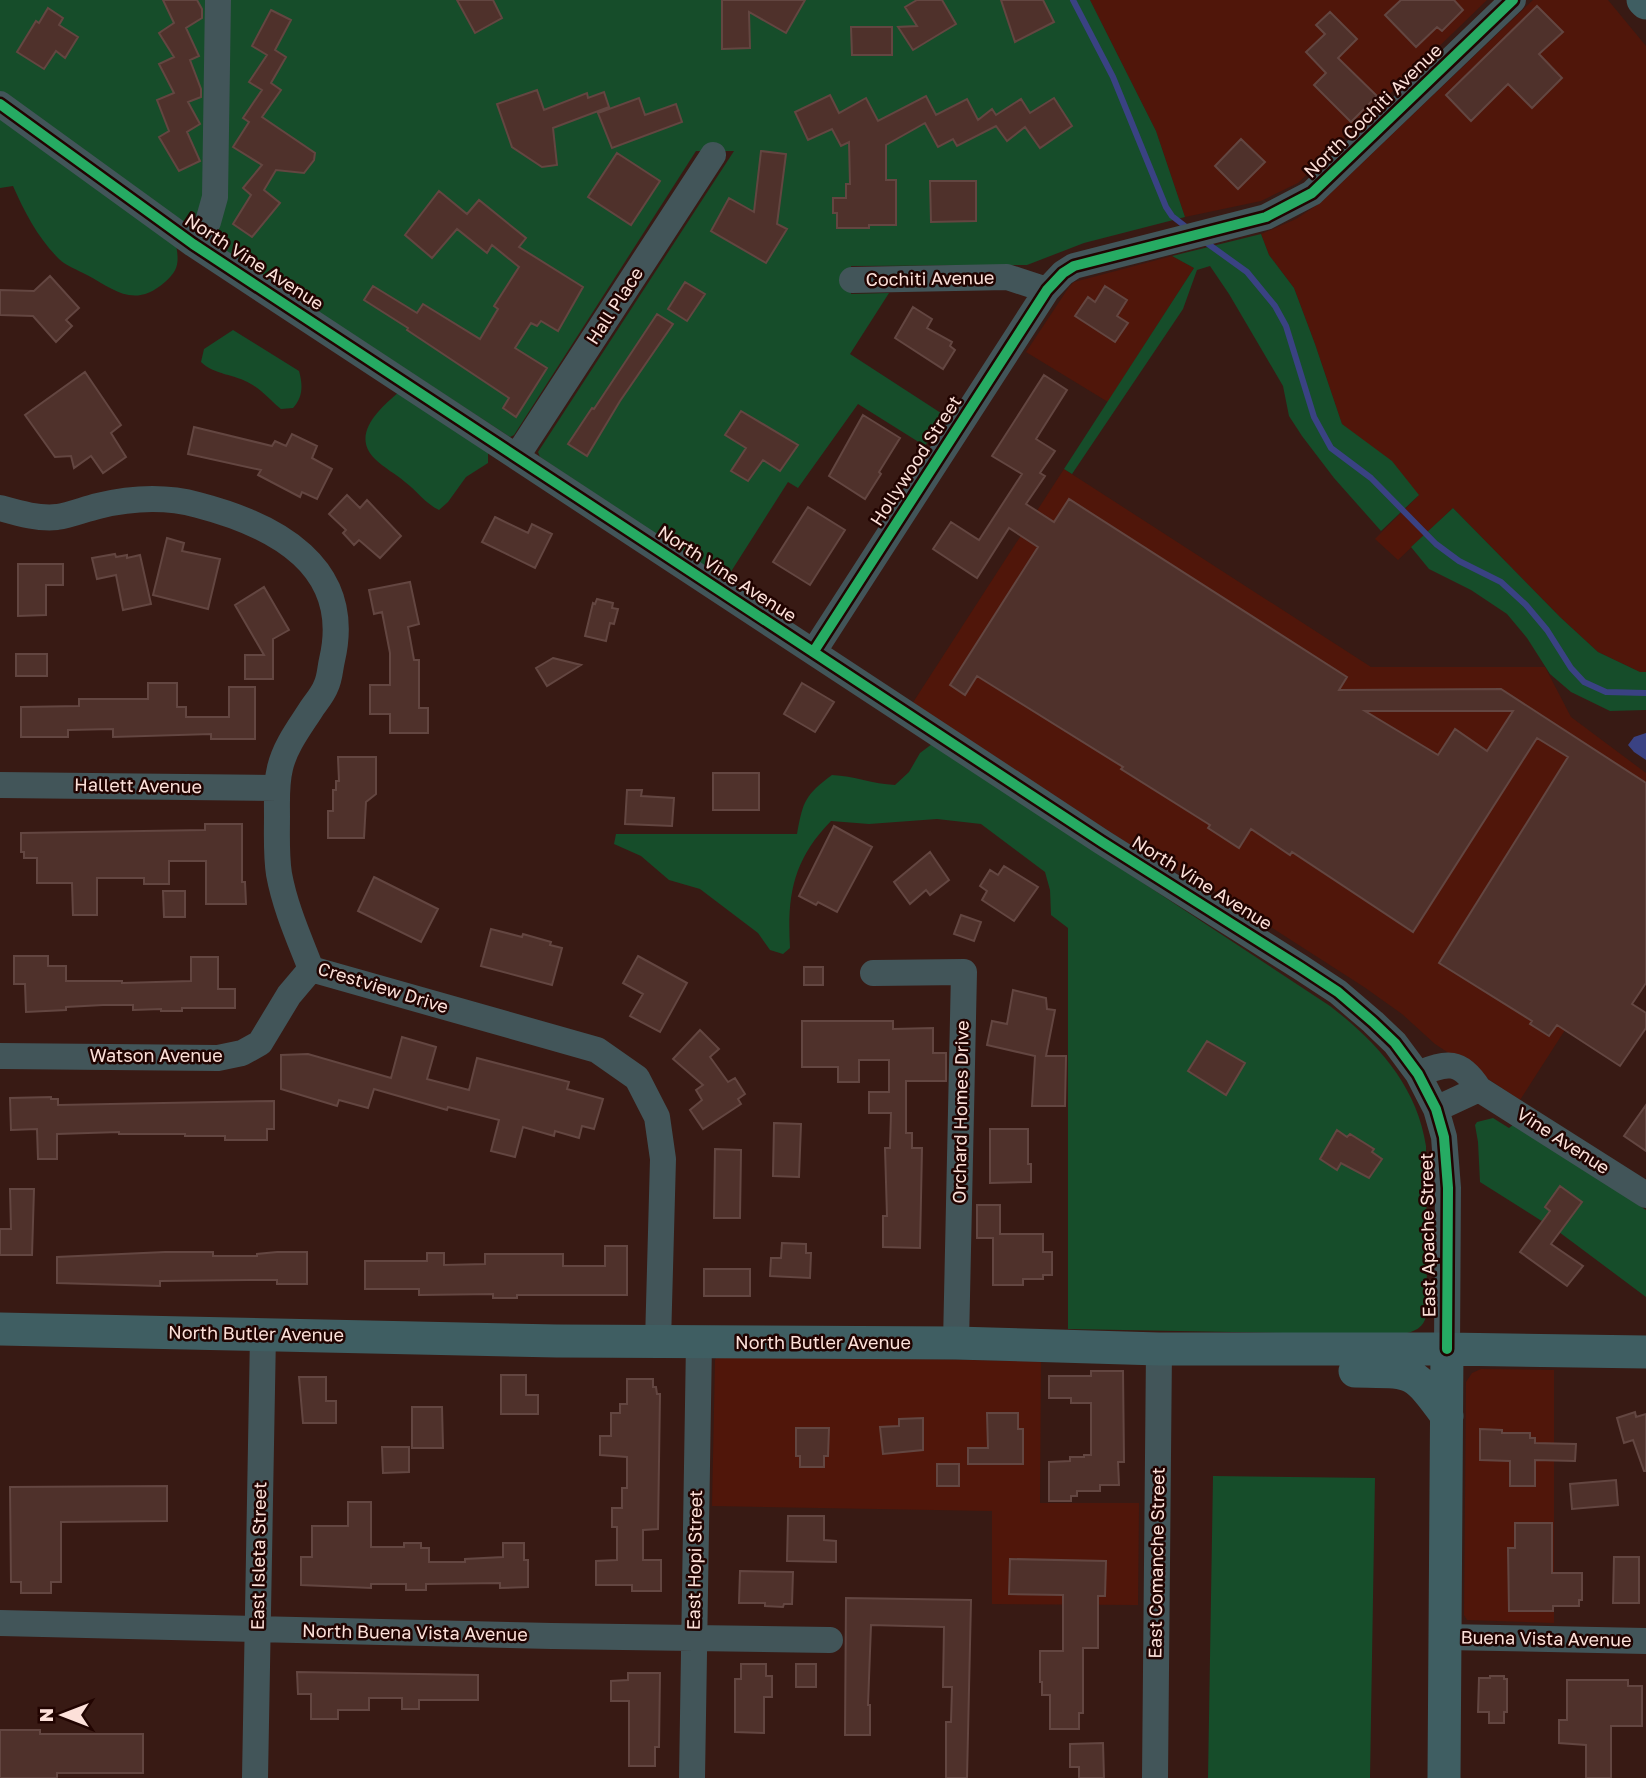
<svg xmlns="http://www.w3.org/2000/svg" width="1646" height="1778" viewBox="0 0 1646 1778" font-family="'Golos Text',sans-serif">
<rect width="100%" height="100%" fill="#381a14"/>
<path fill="#50160a" d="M1090 0H1487L1298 183 1261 201 1185 217 1156 131Z
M1533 0H1608L1646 46V672H1640L1598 652 1560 617 1453 508 1398 560 1375 539 1419 495 1342 424 1315 344 1294 288 1269 255 1261 234 1296 219 1320 203Z
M1172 256 1194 268 1108 402 1026 352 1069 287 1074 282Z
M1064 469 1371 667H1545L1571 717 1646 773V904L1520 1100 1435 1044 1402 1014 1364 987 1199 881 1130 845 912 704Z
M717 1356 1041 1361 1040 1503H1139L1138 1605 992 1604V1511L712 1506 715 1360Z
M1481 1369 1554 1370V1623L1467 1620 1464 1615 1466 1382 1472 1373Z"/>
<path fill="#164d2a" d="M0 0H1090L1156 131 1185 217 1084 243 1027 265 851 266V294L889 293 850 354 944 415 925 446 858 404 798 488 788 482 725 581 540 457 538 452 734 151H696L514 435 510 437 212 243 0 91Z
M0 118 176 244C179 262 179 270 165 282 134 309 115 290 87 275 78 270 66 266 59 259 38 238 25 213 13 186L0 188Z
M1261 234 1269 255 1294 288 1315 344 1342 424 1392 461 1419 495 1381 531 1334 478 1302 436 1289 416 1283 386 1229 294 1210 266 1197 270 1183 309 1072 474 1064 469 1194 268 1172 256Z
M233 330 299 371C303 385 303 397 293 408L281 409C271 401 262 390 251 384 235 374 214 375 201 362L204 349Z
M399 392 488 451V463L466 477 448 502 439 510C426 504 417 491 405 482 396 474 384 468 375 459 350 435 380 408 399 392Z
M1453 508 1560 617 1598 652 1640 672H1646V710L1610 711 1571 692 1550 674 1527 638 1507 614 1471 590 1429 569 1411 547Z
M932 744 1330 1006C1377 1042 1417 1086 1426 1146L1427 1311C1425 1329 1414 1332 1398 1335L1068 1329V928L1051 915 1050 890 1045 872 981 824 937 819 869 824 831 821C793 860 787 895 790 948L783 954 770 950 758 933 700 889 669 880 641 856 614 844 616 834H797C803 801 805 795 832 775 854 776 873 784 895 785L909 772 920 753Z
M1493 1118 1509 1128 1514 1124 1646 1210V1297L1559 1232 1480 1182 1478 1142 1475 1125 1477 1122Z
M1213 1476 1375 1478 1370 1778H1208Z"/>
<path fill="#3a4283" d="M1646 733V760L1634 752 1628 745 1634 737Z"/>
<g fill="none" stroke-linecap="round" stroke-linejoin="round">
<path stroke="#3a4283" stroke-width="6" d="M1073 0 1113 77 1166 207 1172 216 1190 230
M1204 241 1247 272 1275 306 1286 326 1314 417 1331 448 1371 478 1436 544 1459 561 1501 582 1526 605 1547 630 1571 668 1584 682 1606 692 1646 693"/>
</g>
<path fill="#4f312b" stroke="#634641" stroke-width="2" fill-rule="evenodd" d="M163 0H197L202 9V18L186 28 199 56 190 60 201 89V97L188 102 200 124 187 132 200 161 179 171 159 137 169 131 157 100 174 93 159 64 174 57 159 33 174 23Z
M457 0H493L502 18 475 33Z
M722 0H805L786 33 749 12 750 48 722 49Z
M917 0H942L956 24 913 50 898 27 917 26 905 7Z
M1001 0H1043L1054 22 1015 42Z
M1401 0H1454L1463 10 1442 31 1437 27 1416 47 1385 15Z
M1537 6 1563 32 1539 54 1562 78 1532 108 1508 84 1471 121 1446 95Z
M48 8 63 18 59 25 78 37 65 58 56 51 44 69 17 52 36 21 39 23Z
M271 10 291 20 275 50 286 57 271 83 281 90 262 117 315 153 314 160 304 173 276 170 264 190 280 203 252 237 233 224 251 195 243 188 262 165 233 147 249 122 243 118 262 90 249 82 267 55 252 46Z
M1330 12 1357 39 1338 58 1377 96 1351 122 1314 85 1326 73 1306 52 1325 34 1316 25Z
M851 27H892V55H852Z
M537 90 544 110 587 93 588 98 604 92 609 107 553 128 557 165 542 167 512 147 497 104Z
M830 95 839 113 866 98 878 121 926 96 936 115 967 99 978 120 992 109 996 115 1021 99 1030 113 1054 98 1072 126 1040 148 1025 127 1007 141 996 126 957 146 953 139 938 147 925 123 886 145V180H896V225H869V228H837V213H833V198H846V184H850L849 142 841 146 832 129 808 140 795 112Z
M639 98 645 115 676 104 682 122 612 148 598 113Z
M1241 139 1265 162 1238 189 1215 166Z
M761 151 786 154 777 224 787 229 766 263 711 231 729 198 754 212Z
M617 153 660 181 631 225 588 197Z
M930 181H976V221L931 222Z
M439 191 467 214 479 200 526 238 519 247 583 287 558 331 541 321 537 326 531 323 515 348 547 368 516 417 503 408 509 398 407 330 408 328 364 300 373 286 417 313 423 304 480 339 498 309 494 306 519 267 492 245 487 253 457 229 432 258 405 235Z
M50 276 79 308 66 320 72 326 56 342 33 316 0 315V290L34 291Z
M685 282 705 294 687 321 668 309Z
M1105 286 1127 300 1117 316 1128 323 1115 342 1075 316 1088 297 1095 302Z
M913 307 932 319 927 328 952 342 950 346 955 350 943 369 895 338Z
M657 314 673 324 620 401 587 456 568 444 592 408 594 409Z
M85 372 121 425 111 433 126 457 103 473 91 456 74 468 71 456 55 457 25 415Z
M1044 375 1067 390 1036 439 1055 451 1040 473 1045 476 1026 504 1054 522 1069 499 1347 677 1339 690 1501 689 1646 783V983L1632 1004 1646 1013V1028L1620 1066 1557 1025 1549 1036 1530 1024 1532 1021 1439 963 1568 757 1537 738 1413 932 1292 852 1290 855 1251 829 1239 848 1208 828 1210 825 1121 769 1123 767 977 676 965 695 950 685 1038 547 1009 528 977 578 933 549 951 522 979 540 1022 474 992 456ZM1365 711H1513L1487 751 1455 729 1438 755Z
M741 411 798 445 780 471 763 460 748 481 731 471 746 448 725 435Z
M863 415 900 438 879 472 881 474 865 499 829 476Z
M194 427 272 446 275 441 286 446 292 434 317 446 312 458 332 469 317 499 302 492 300 497 258 475 261 470 188 454Z
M347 495 360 508 367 500 401 536 380 558 359 540 354 545 343 533 346 530 329 514Z
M808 507 845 530 810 585 773 562Z
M495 517 528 533 532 524 552 534 535 568 482 542Z
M167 538 184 543 182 551 220 559 208 609 153 595Z
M115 554 116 557 127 555V558L140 555 151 604 123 610 116 575 97 579 92 558Z
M18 564H63V585H46V615L18 616Z
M410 582 419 624 408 627 414 660H419V708H428V733H390V714H370V685H390V653L382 612 374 614 369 590Z
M264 587 289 630 273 639V679H245V655H264L235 605Z
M597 599 613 603 612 608 618 609 614 624 610 623 606 641 585 636 593 603 595 604Z
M16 654H47V676H16Z
M553 658 581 665 547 686 536 668Z
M148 683H177V707H186V717H229V687H255V739H211V734L113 737V729L68 730V737H21V707L79 706V699H148Z
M802 683 834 702 815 732 784 714Z
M338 757H376V794L366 802 364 838H328V811H333V790H336V781H339Z
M713 773H759V810H713Z
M627 790H642L641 796 674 798 672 826 625 824Z
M205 824H242V882H245L246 904H206V861H169V884H144V878H97V915H73L72 883H37V858H24V852H21V833L205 830Z
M834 826 872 847 837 912 818 902 816 905 799 896Z
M930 852 949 880 930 895 926 890 910 904 894 882Z
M1004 866 1038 887 1014 921 982 900 987 891 980 886 990 870 998 875Z
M374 877 438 909 421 942 358 911Z
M163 891H185V917H164Z
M961 915 981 922 974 941 954 934Z
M491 929 522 937 523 934 551 942 550 945 562 948 552 985 481 966Z
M14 956H48V966H66V981H122V983L191 981V957H218V989H235V1008H182V1011H161V1009L133 1010V1005H103L66 1007V1010L26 1012 25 984H14Z
M638 956 687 983 660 1032 630 1016 643 994 623 983Z
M804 967H823V985H804Z
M1013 990 1046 998 1047 1009 1055 1010 1046 1056H1066L1065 1106H1032L1035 1056 987 1045 992 1021 1007 1024Z
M802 1021H893V1029L933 1028V1053H946V1081H906V1133H912V1148H922L920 1248 883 1247V1216H887L885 1148H890L891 1113H869V1092H889V1060H859V1082H838V1067H802Z
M700 1030 719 1049 710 1057 728 1082 735 1078 745 1094 738 1099 741 1104 703 1129 690 1110 702 1100 696 1090 703 1085 673 1059Z
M402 1037 436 1047 427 1079 469 1090 477 1058 569 1082 567 1089 603 1099 594 1129 582 1126 579 1138 555 1131 554 1136 523 1127 515 1157 491 1151 499 1120 448 1107 447 1110 374 1089 368 1108 339 1100 337 1106 281 1089V1055L308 1054 391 1078Z
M1207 1041 1245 1063 1226 1095 1188 1071Z
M51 1097V1099H58V1105L274 1101V1129H267V1140H225V1136H185V1134H119V1132L57 1134V1159H38L37 1129 11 1130 10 1098Z
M1646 1105V1151L1624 1136Z
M774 1123 801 1124 799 1177 773 1176Z
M990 1129H1028V1164H1031V1182L990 1183Z
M1337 1130 1347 1137 1350 1134 1374 1149 1372 1152 1382 1159 1369 1178 1341 1163 1337 1170 1320 1159Z
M715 1149 741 1150 740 1218H714Z
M1560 1186 1582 1202 1551 1244 1583 1266 1567 1286 1520 1252 1550 1211 1545 1207Z
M10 1189H34L32 1255H0V1229H11Z
M977 1205H1000V1234H1043V1252H1052V1275H1043V1279H1023V1285H993V1238H977Z
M782 1243 806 1244V1253H811L810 1278 770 1276 771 1258H781Z
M605 1246H627V1295H517V1298H493V1294L419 1295V1289H365V1261H427V1253H444V1265L485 1264V1254H563V1266H605Z
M165 1252H213V1256H257V1254L277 1252H307V1284H277V1280H248L160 1281V1286L57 1283V1257Z
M704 1269H750V1296H704Z
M1091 1371H1123L1124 1462H1118L1119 1485H1100V1491H1077V1496H1071V1501H1049V1462L1070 1461V1457H1084V1455H1091V1403H1071V1398H1049V1376H1091Z
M501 1375H526V1395H538V1414H501Z
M299 1377H326V1401H336V1423H303Z
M627 1379H653V1387H656L657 1394H660L658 1529 643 1530V1560H661V1591H632V1585H596V1561L617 1560V1527H612V1508H622V1488H627V1457L600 1455V1436H611V1413H620V1404H627Z
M412 1407H442L443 1448H412Z
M1635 1412 1636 1417 1646 1414V1471H1644L1633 1440 1624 1443 1617 1418Z
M987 1413H1018V1429H1023V1464H968V1448H988Z
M923 1418V1450L883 1454 880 1427 899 1426V1419Z
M796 1428H829L828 1456H824V1467H800V1456H796Z
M1480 1429 1502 1430V1433H1530V1438H1535V1443L1576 1444 1575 1461 1535 1460V1486H1510V1461L1480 1460Z
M382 1447H409V1472L383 1473Z
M937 1464H959V1486H937Z
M1616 1480 1618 1505 1572 1509 1570 1484Z
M167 1486V1521L61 1522V1582H51V1593H21V1582H11L10 1487Z
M348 1502H371V1547H404V1543H421V1548H429V1562H465V1559L503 1557V1543H524V1560H528V1587L500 1588V1583L426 1584V1590H406V1584H371V1588L301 1585V1557H312V1526H348Z
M788 1516H824V1540L836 1541V1562L787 1561Z
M1515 1523H1552V1573H1582V1600H1579V1606H1553V1611H1509L1508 1548H1515Z
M1614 1557H1639V1603H1613Z
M1010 1559 1106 1561 1105 1596H1098V1648H1083V1713H1079V1729H1050V1695H1042V1682H1040V1651H1063V1595L1009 1594Z
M740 1571 793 1572 792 1604H784L783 1607 765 1606V1603H739Z
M846 1598 971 1600 967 1778H946V1722H951L952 1687H943L944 1627 871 1625 868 1705H870V1735H845Z
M741 1664H766V1676H772V1697H764V1733L735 1732V1679H741Z
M796 1664H816V1687H796Z
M297 1672 478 1675V1700H419V1709H402V1698H369V1710H338V1719H311V1694H298Z
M628 1673H660L659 1747H655V1766H629V1701H611V1681L628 1680Z
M1490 1676H1504V1679H1507V1712H1504V1723H1489V1712H1478L1479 1678H1490Z
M1567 1680H1628V1686H1642V1726H1611V1778H1586V1745L1559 1743V1720H1567Z
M0 1730H40V1734H143V1773H57V1778H0Z
M1103 1743 1104 1778H1079V1767H1070V1744Z"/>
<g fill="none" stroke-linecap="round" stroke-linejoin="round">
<path stroke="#425559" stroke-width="26" d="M0 104 193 244 1102 842 1300 967 1338 992 1373 1022 1395 1043 1418 1074 1436 1109 1444 1137 1448 1188 1447 1349
M193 244 208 222 215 197 218 0
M852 280 1007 277 1047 290
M517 456 713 155
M0 508C18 513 38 519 57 517 71 515 85 509 98 506 131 498 165 496 198 505 275 525 354 566 332 660 330 668 330 678 326 686 323 694 317 701 312 708 300 727 285 746 280 768 276 784 277 800 277 816 277 835 276 855 279 874 285 907 299 938 311 969
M814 651 1047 290 1063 273 1074 266 1266 217 1312 193 1513 0
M0 785 277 788
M311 969 597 1050 637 1078 657 1117 663 1159 658 1342
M873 973 964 972 956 1343
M0 1056 218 1058 242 1053 260 1043 289 995 311 969
M1418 1074C1447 1062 1460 1059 1479 1089L1646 1195
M1436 1109 1479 1089
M0 1623 552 1636 830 1640
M1445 1637 1646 1641
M255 1778 263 1334
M692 1778 699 1342
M1155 1778 1159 1349"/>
<path stroke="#3f5e62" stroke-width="33" d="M1643 0 1646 3
M0 1329 557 1341 956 1343 1159 1349H1447L1646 1352
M1355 1371C1413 1372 1412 1368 1447 1416
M1444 1778 1447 1349"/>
<defs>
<path id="cycleway" d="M0 104 193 244 1102 842 1300 967 1338 992 1373 1022 1395 1043 1418 1074 1436 1109 1444 1137 1448 1188 1447 1349
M814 651 1047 290 1063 273 1074 266 1266 217 1312 193 1513 0"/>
</defs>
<use href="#cycleway" stroke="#210401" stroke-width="15"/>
<use href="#cycleway" stroke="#26ab63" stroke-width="10"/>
</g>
<g text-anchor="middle" stroke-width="5" stroke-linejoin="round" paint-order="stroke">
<g font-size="18" fill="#fce0d9" stroke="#210401">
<text transform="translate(1373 111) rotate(-44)" y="6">North Cochiti Avenue</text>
<text transform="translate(254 262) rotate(33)" y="6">North Vine Avenue</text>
<text transform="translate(930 279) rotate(-1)" y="6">Cochiti Avenue</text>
<text transform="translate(615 306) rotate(-57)" y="6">Hall Place</text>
<text transform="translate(916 461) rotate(-57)" y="6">Hollywood Street</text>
<text transform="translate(727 574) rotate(33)" y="6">North Vine Avenue</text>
<text transform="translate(138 786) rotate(1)" y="6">Hallett Avenue</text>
<text transform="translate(1202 883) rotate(32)" y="6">North Vine Avenue</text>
<text transform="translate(383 988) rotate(17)" y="6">Crestview Drive</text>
<text x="156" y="1062">Watson Avenue</text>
<text transform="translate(961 1112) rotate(-89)" y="6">Orchard Homes Drive</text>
<text transform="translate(1563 1141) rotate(33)" y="6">Vine Avenue</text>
<text transform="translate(1428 1235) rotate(-91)" y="6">East Apache Street</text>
<text transform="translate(256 1334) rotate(1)" y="6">North Butler Avenue</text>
<text x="823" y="1349">North Butler Avenue</text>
<text transform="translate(259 1556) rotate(-89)" y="6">East Isleta Street</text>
<text transform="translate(695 1560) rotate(-89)" y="6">East Hopi Street</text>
<text transform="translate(1157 1563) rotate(-89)" y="6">East Comanche Street</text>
<text transform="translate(415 1633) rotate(1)" y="6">North Buena Vista Avenue</text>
<text transform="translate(1546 1639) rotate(1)" y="6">Buena Vista Avenue</text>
</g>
</g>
<g transform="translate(63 1715) rotate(270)" stroke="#210401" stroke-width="5" paint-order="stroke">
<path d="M0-5L12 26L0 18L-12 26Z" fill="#fce0d9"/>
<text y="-10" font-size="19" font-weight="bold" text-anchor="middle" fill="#fce0d9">N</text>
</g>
</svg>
